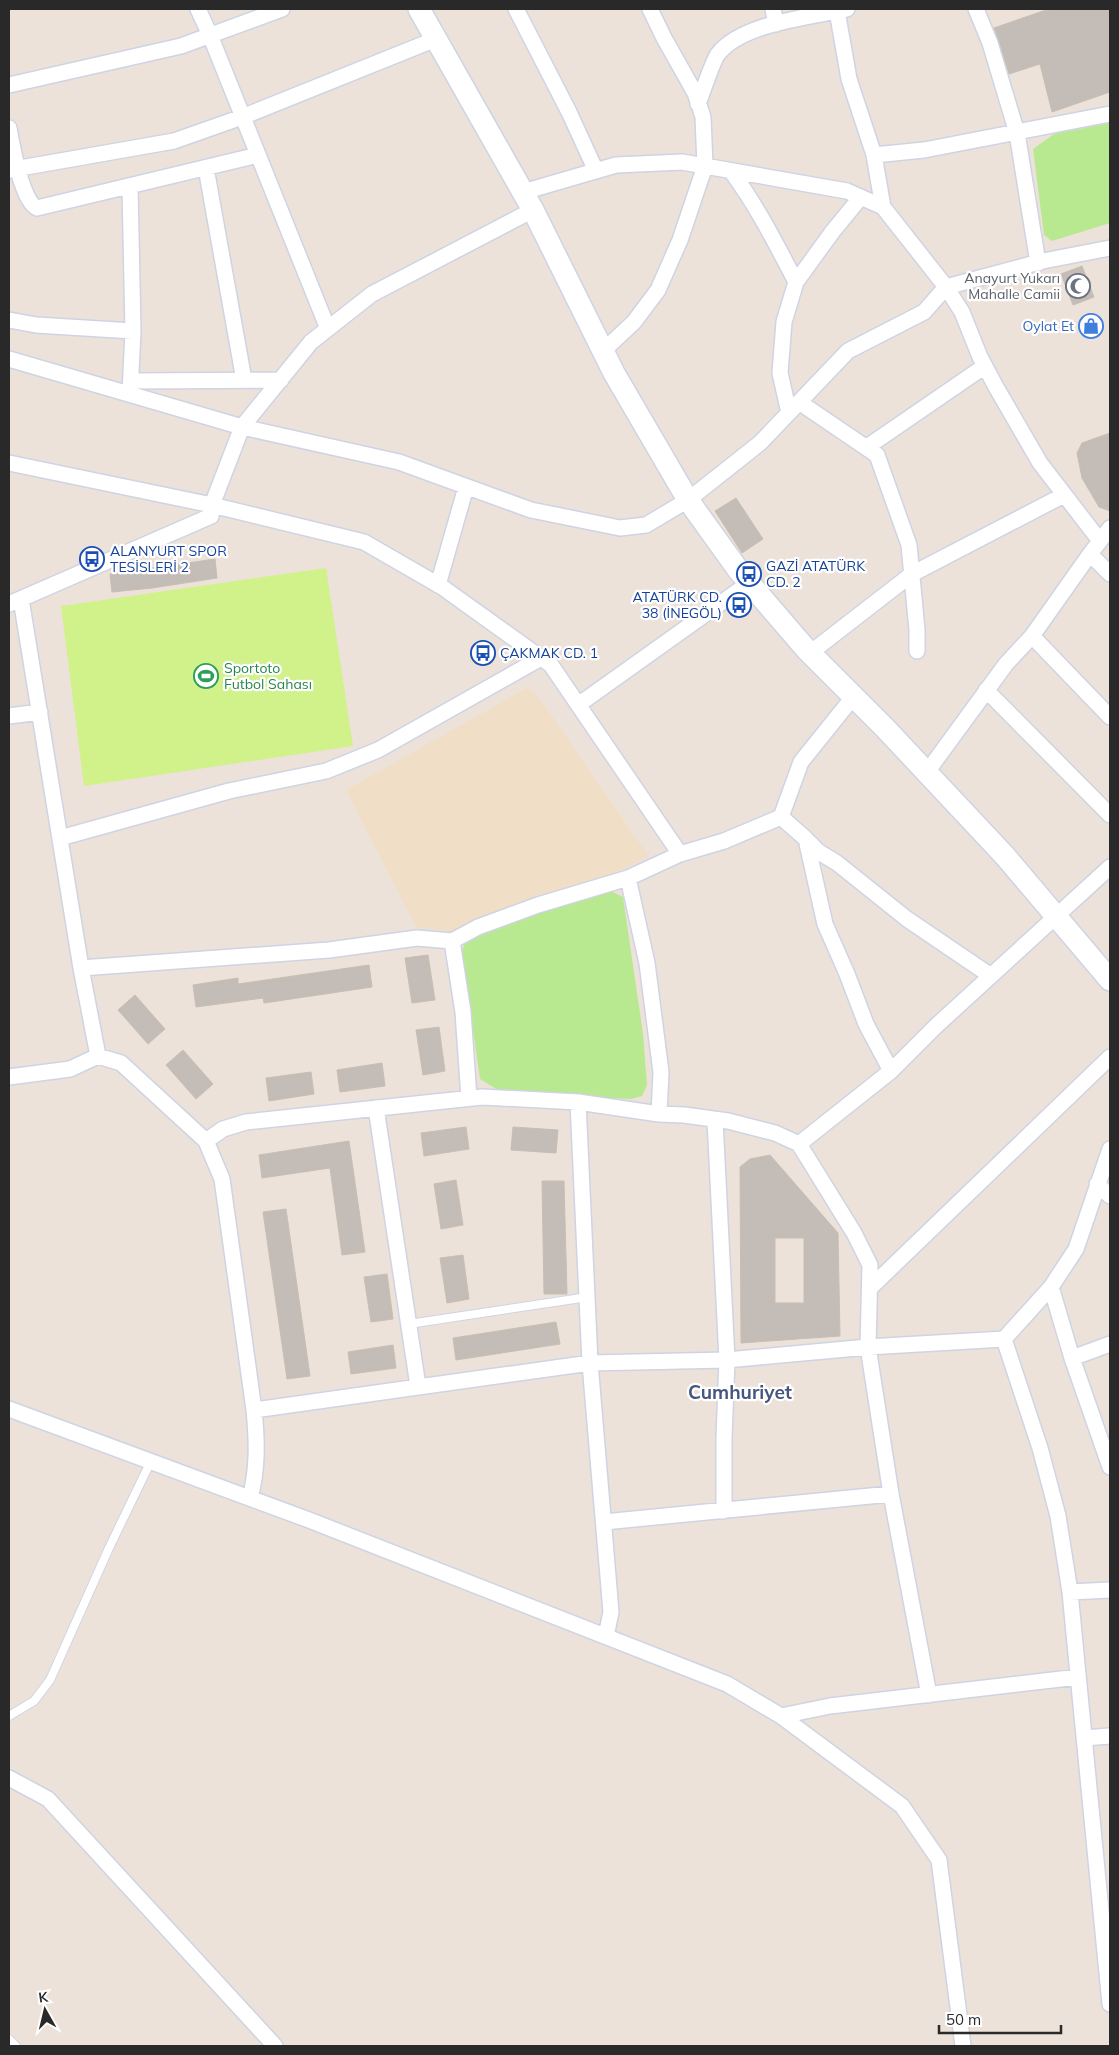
<svg xmlns="http://www.w3.org/2000/svg" width="1119" height="2055" viewBox="0 0 1119 2055" font-family="Mulish,sans-serif">
<rect width="100%" height="100%" fill="#ece2d9"/>
<path fill="#f0dec6" d="M527 688 534 692 545 706 649 857 602 878 453 932 416 927 346 790Z"/>
<path fill="#b8e890" d="M1110 123V223L1052 241 1044 235 1033 149 1054 134Z
M605 888 623 897 643 1034 647 1085 642 1096 631 1099 503 1093 480 1079 462 951 467 937Z"/>
<path fill="#d1f18a" d="M326 568 353 746 84 786 61 606Z"/>
<path fill="#c4bcb6" stroke="#c8beb2" fill-rule="evenodd" d="M1057 9H1109L1110 92 1052 112 1040 64 1009 74 994 28 1043 11Z
M1082 266 1094 297 1073 305 1061 274Z
M1110 433V511L1099 507 1082 478 1077 453 1082 443Z
M736 498 763 539 742 553 715 511Z
M215 559 217 578 152 588 112 592 110 574 145 572V569Z
M428 955 435 1000 412 1003 405 958Z
M369 965 372 987 264 1003 263 998 196 1007 193 985 238 978V984Z
M135 995 165 1029 148 1044 118 1010Z
M439 1027 445 1071 423 1075 416 1030Z
M183 1050 213 1084 196 1099 166 1065Z
M382 1063 385 1086 340 1092 337 1070Z
M311 1072 314 1094 269 1101 266 1078Z
M466 1127 469 1149 424 1156 421 1133Z
M513 1127 558 1130 556 1153 511 1150Z
M349 1141 365 1252 342 1255 330 1168 262 1178 259 1155Z
M770 1155 838 1233 840 1336 741 1343 740 1167 750 1159ZM775 1238H804V1303H775Z
M456 1180 463 1225 441 1229 434 1184Z
M542 1181H564L567 1294H544Z
M286 1209 310 1376 287 1379 263 1212Z
M463 1255 469 1299 447 1303 440 1258Z
M387 1274 393 1319 371 1322 364 1277Z
M556 1322 560 1344 456 1360 453 1338Z
M393 1345 396 1368 351 1374 348 1352Z"/>
<g fill="none" stroke-linecap="round" stroke-linejoin="round">
<defs>
<path id="lane" d="M409 1324 588 1297
M9 1716 34 1701 50 1680 109 1548 151 1461
M9 2039 16 2046"/>
<path id="street" d="M198 9 210 35 328 329
M516 9 569 112 596 171
M773 9 776 24
M976 9 990 43 1017 133 1038 263
M837 11 849 79 874 155 883 207
M9 85 181 46 282 9
M698 104C702 94 713 60 718 54 742 23 811 17 847 9
M9 128C12 145 22 202 37 208L258 155
M874 155 924 150 1110 114
M206 168 244 380
M9 170 174 141 242 117 436 39
M731 171C757 206 776 244 796 282
M130 187 133 331 130 393
M523 192 616 165 682 162 847 191 883 207 946 287 962 312 980 357 996 387 1040 463 1100 541
M9 320 36 325 133 331
M603 351 634 322 658 290 680 240 705 166 703 117 695 93 664 38 650 9
M9 359 242 427 399 462 531 510 620 528 646 525 688 500 760 443 848 351 924 312 946 287 1043 261 1110 248
M131 381 281 380
M799 402 877 455 909 545 917 630V651
M789 413 780 373 784 322 796 282 833 231 861 197
M867 447 985 366
M9 463 212 505 364 542 442 587 551 665 680 854
M1090 554 1110 574
M438 585 466 487
M21 599 81 968 98 1056
M9 604 211 516 212 505 242 427 311 342 372 294 533 210
M1032 636 1110 717
M810 653 912 574 1064 495
M986 690 1110 815
M578 705 749 583
M9 716 40 712
M927 772 1006 664 1032 636 1090 554 1110 528
M781 817 806 839 825 924 847 974 866 1024 891 1071
M60 838 229 791 326 771 378 750 541 658
M806 839 819 852 837 863 907 919 991 976
M628 878 647 963 661 1072 659 1114
M81 968 329 950 417 938 452 941
M9 1077 70 1069 98 1056 121 1063 206 1141 222 1179 254 1410C257 1440 258 1468 250 1498
M469 1098 463 1012 452 941 478 927 538 905 628 878 680 854 724 841 781 817 801 762 854 696
M578 1102 590 1363 611 1612 606 1636
M376 1108 418 1386
M715 1120 727 1360 724 1438V1511
M206 1141 223 1129 246 1122 482 1097 578 1102 659 1114 684 1115 728 1121 775 1133 799 1144 854 1233 870 1265 868 1347 891 1494 929 1695
M799 1144 891 1071 936 1026 1110 867
M1097 1184 1110 1196
M1051 1287 1072 1358 1110 1467
M870 1288 1110 1057
M1004 1339 1040 1448 1058 1516 1070 1592 1110 2004
M1072 1358 1110 1344
M9 1409 309 1520 727 1684 781 1716 902 1806 939 1860 963 2046
M254 1410 590 1363 727 1360 868 1347 1004 1339 1051 1287 1076 1249 1110 1149
M604 1522 891 1494
M1070 1592 1110 1590
M781 1716 830 1706 1078 1677
M1084 1738 1110 1736
M9 1778 48 1799 275 2046"/>
<path id="secondary" d="M419 9 533 210 614 373 688 500 739 571 806 649 885 728 1005 856 1110 980"/>
</defs>
<use href="#lane" stroke="#ced4e3" stroke-width="10"/>
<use href="#street" stroke="#ced4e3" stroke-width="18"/>
<use href="#secondary" stroke="#ced4e3" stroke-width="24"/>
<use href="#lane" stroke="#fff" stroke-width="8"/>
<use href="#street" stroke="#fff" stroke-width="15"/>
<use href="#secondary" stroke="#fff" stroke-width="21"/>
</g>
<defs>
<symbol id="mosque-ring" viewBox="-11 -11 22 22"><circle r="9.5" fill="#fff" stroke="#6b7280" stroke-width="1.5"/><path d="M3.5-4.9A6 6 0 1 0 3.5 4.9A5 5 0 1 1 3.5-4.9Z" fill="#6b7280"/></symbol>
<symbol id="shop-ring" viewBox="-11 -11 22 22"><circle r="9.5" fill="#fff" stroke="#3f7fe0" stroke-width="1.5"/><path d="M-5-2.5h2.3a2.7 3.5 0 0 1 5.4 0H5L5.5 6h-11ZM-1.5-2.5h3a1.5 2.3 0 0 0-3 0Z" fill="#3f7fe0"/></symbol>
<symbol id="bus-ring" viewBox="-11 -11 22 22"><circle r="9.5" fill="#fff" stroke="#1a4fb4" stroke-width="1.5"/><path d="M-5-6H5V4H4V6H2V4H-2V6H-4V4H-5ZM-3.5-4V0h7V-4ZM-3.5 1.2v1.5H-2V1.2ZM2 1.2v1.5H3.5V1.2Z" fill="#1a4fb4"/></symbol>
<symbol id="stadium-ring" viewBox="-11 -11 22 22"><circle r="9.5" fill="#fff" stroke="#2e9e5b" stroke-width="1.5"/><path d="M0-5a6.5 5 0 1 0 0 10a6.5 5 0 1 0 0-10ZM-3.5-1.8h7v3.6h-7Z" fill="#2e9e5b"/></symbol>
</defs>
<g fill-rule="evenodd">
<use href="#mosque-ring" x="1064" y="272" width="28" height="28"/>
<use href="#shop-ring" x="1077" y="312" width="28" height="28"/>
<use href="#bus-ring" x="78" y="545" width="28" height="28"/>
<use href="#bus-ring" x="735" y="560" width="28" height="28"/>
<use href="#bus-ring" x="725" y="591" width="28" height="28"/>
<use href="#bus-ring" x="469" y="639" width="28" height="28"/>
<use href="#stadium-ring" x="192" y="662" width="28" height="28"/>
</g>
<g text-anchor="middle" stroke-width="4.5" stroke-linejoin="round" paint-order="stroke">
<g font-size="14" fill="#5b616d" stroke="#fff" text-anchor="end">
<text x="1060" y="283">Anayurt Yukarı<tspan x="1060" dy="16">Mahalle Camii</tspan></text>
</g>
<g font-size="14" fill="#366cbe" stroke="#fff" text-anchor="end">
<text x="1074" y="331">Oylat Et</text>
</g>
<g font-size="14" fill="#164399" stroke="#fff" text-anchor="start">
<text x="110" y="556">ALANYURT SPOR<tspan x="110" dy="16">TESİSLERİ 2</tspan></text>
<text x="766" y="571">GAZİ ATATÜRK<tspan x="766" dy="16">CD. 2</tspan></text>
<text x="722" y="602" text-anchor="end">ATATÜRK CD.<tspan x="722" dy="16">38 (İNEGÖL)</tspan></text>
<text x="500" y="658">ÇAKMAK CD. 1</text>
</g>
<g font-size="14" fill="#27864d" stroke="#fff" text-anchor="start">
<text x="224" y="673">Sportoto<tspan x="224" dy="16">Futbol Sahası</tspan></text>
</g>
<g font-size="19" font-weight="bold" fill="#45557d" stroke="#fff">
<text x="740" y="1399">Cumhuriyet</text>
</g>
</g>
<rect width="1119" height="2055" fill="none" stroke="#292929" stroke-width="20"/>
<g transform="translate(45 2010) rotate(352)" stroke="#ffffff" stroke-width="4" paint-order="stroke">
<path d="M0-4L9 19L0 12L-9 19Z" fill="#292929"/>
<text y="-8" font-size="14" font-weight="bold" text-anchor="middle" fill="#292929">K</text>
</g>
<path d="M939 2025v8h122v-8" fill="none" stroke="#292929" stroke-width="2.5"/>
<text x="946" y="2025" font-size="15" fill="#292929" stroke="#ffffff" stroke-width="4" paint-order="stroke">50 m</text>
</svg>
